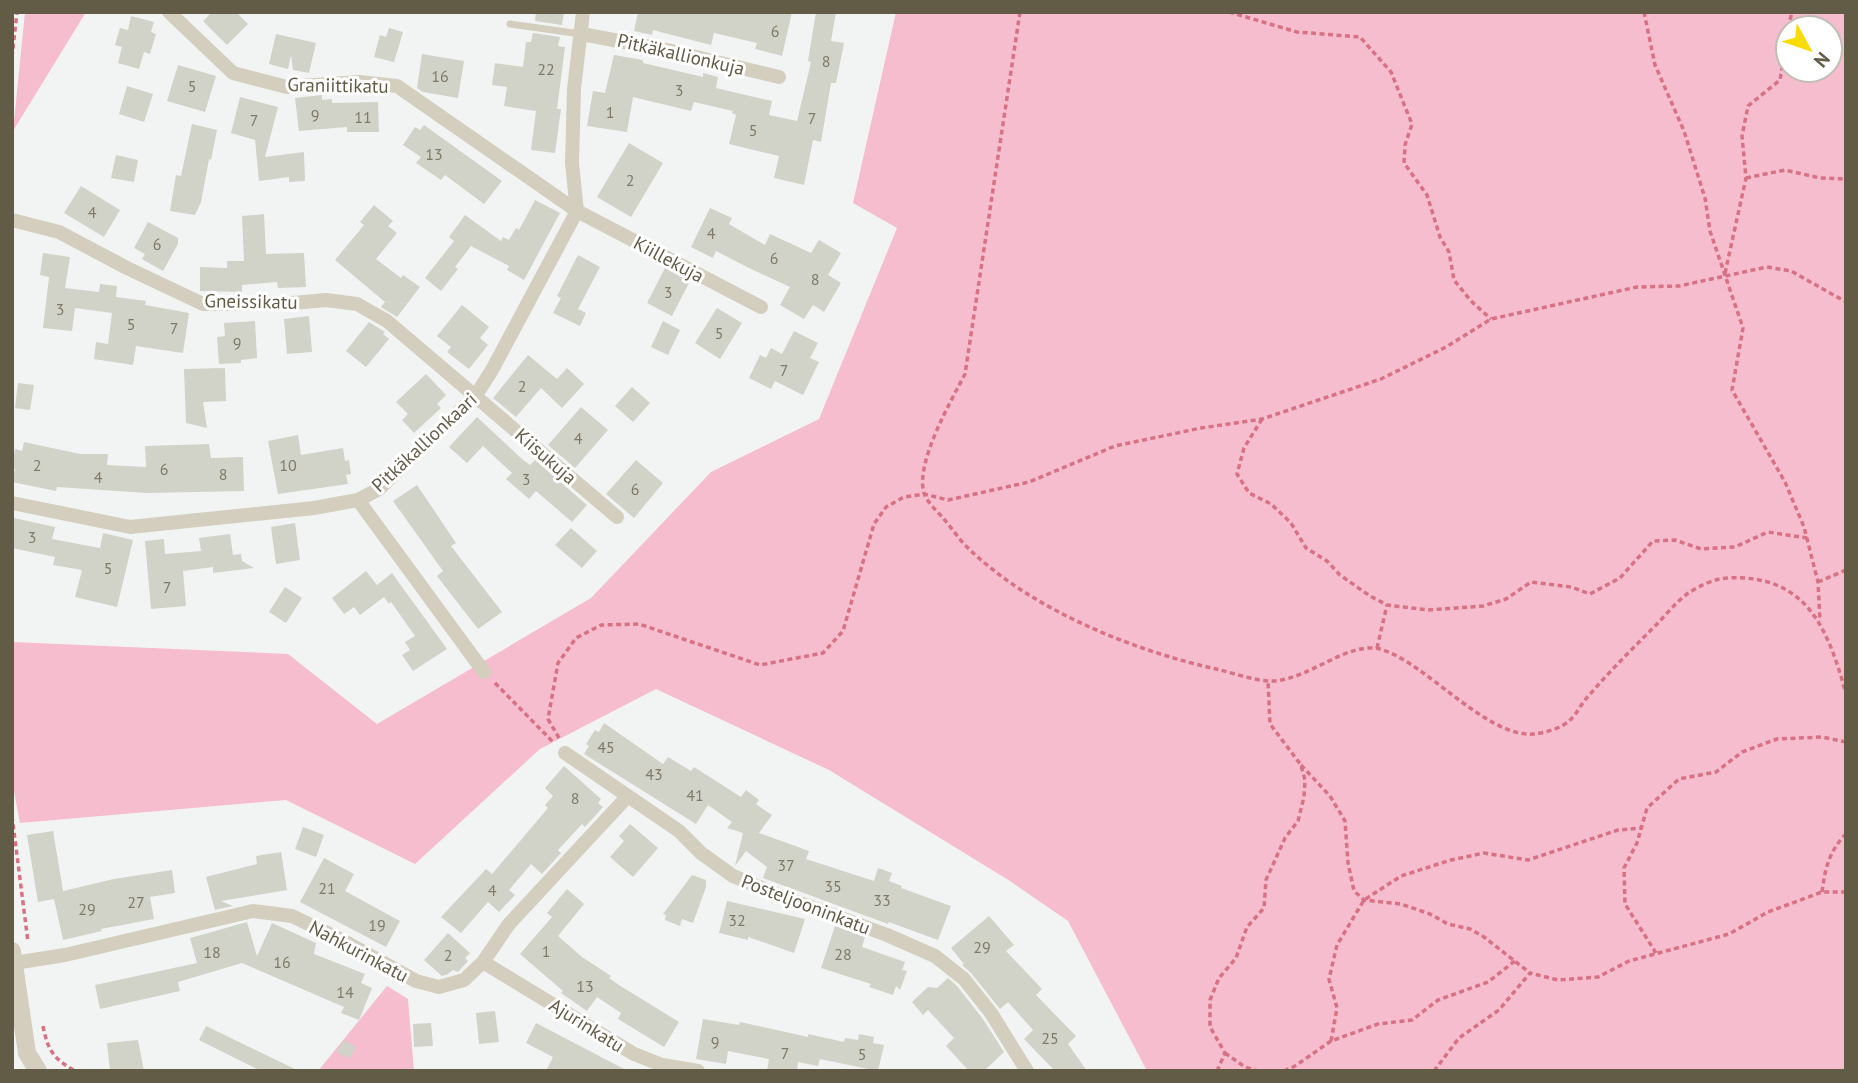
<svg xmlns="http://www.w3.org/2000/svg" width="1858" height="1083" viewBox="0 0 1858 1083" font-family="'PT Sans',sans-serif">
<rect width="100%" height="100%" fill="#f2f4f4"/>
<path fill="#f5bdce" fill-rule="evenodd" d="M25 12H86L13 131Z
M896 12H1846V1071H1147L1068 921 1010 881 829 770 656 689 540 749 415 864 286 800 20 823 12 781V642L288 654 377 724 591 598 711 472 819 419 897 228 853 203ZM1788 28H1830V70H1788Z
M387 986 408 999 414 1071H318Z"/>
<path fill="#d1d2c8" d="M212 12H236L248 24 227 45 203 21Z
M536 12H564L562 25 535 21Z
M638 12H792L782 56 755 49 757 43 714 33 711 45 653 30 652 35 634 31Z
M816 12H836L831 41 844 43 836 83H831L821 142 813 140 804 185 774 178 779 156 729 144 736 115 732 113 733 111 694 102 691 111 633 97 627 132 587 126 593 91 605 93 614 55 643 60V63L703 77V73L718 77 716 88 772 101 769 115 797 121 811 62 808 61Z
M131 16 154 22 151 32 156 34 150 54 144 52 139 69 118 63 122 47 115 45 120 28 128 30Z
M389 28 403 32 394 62 374 57 380 35 386 37Z
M533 33 560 37 558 46 565 47 557 109H561L555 153 531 150 536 111 504 106 507 87 492 85 495 63 523 67 526 42H531Z
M276 34 316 43 309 73 293 70 291 55 288 69 269 64Z
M422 54 464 61 458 98 423 92 417 88Z
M178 65 216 76 205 112 167 101Z
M127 86 153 94 144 122 119 114Z
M322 95V100L332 99V103L378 102 379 132H347V127L299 131 295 98Z
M240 97 278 107 265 157 304 152 305 181 289 182V177L259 181 255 140 231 133Z
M192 124 217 130 211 160 209 159 201 202 195 215 170 211 176 175 181 176Z
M424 125 502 181 484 204 445 175 441 180 416 163 421 157 403 145 415 127 420 130Z
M629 143 663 163 631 217 597 197Z
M116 155 138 160 134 182 111 178Z
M81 186 120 210 104 237 64 213Z
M535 200 560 213 524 280 507 270 509 266 471 246 455 267 458 269 441 291 425 278 454 241 449 237 465 215 501 241 503 237 509 240 516 228 519 230Z
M374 205 393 221 388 226 397 233 376 259 401 278 403 275 420 287 397 317 381 307 385 302 335 260 364 225 360 222Z
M710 208 732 218 729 224 765 245 770 234 811 253 819 240 841 253 828 275 841 283 824 312 813 305 804 319 780 305 790 287 747 267 716 251 713 258 691 247Z
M264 214 266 254 304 253 306 287 278 288 277 282 242 285V292L200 291V267L227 268V261H244L242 216Z
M148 222 178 238V244L163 271 142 259 145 254 134 248Z
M43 253 70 257 65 288 99 292 100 284 117 286 116 297 146 301 145 305 189 313 183 353 136 346 133 365 94 359 96 342 108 344 112 313 75 308 72 331 43 328 49 277 40 275Z
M578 255 600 267 578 309 586 313 580 326 553 313 561 298 557 296Z
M665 268 690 281 672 316 647 303Z
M462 305 489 327 480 338 488 345 469 369 447 352 451 347 437 336Z
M717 308 742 323 720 359 695 343Z
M309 316 312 352 287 354 284 319Z
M255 321 257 358 241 360V363L219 364 217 337 225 336 224 323Z
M663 321 680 330 668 355 651 347Z
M369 322 385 332 383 334 389 339 366 367 346 351Z
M794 331 818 343 810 358 819 362 803 395 775 381 771 389 749 378 760 355 766 358 771 348 782 354Z
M528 355 557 379 567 368 584 384 562 408 541 388 516 417 493 398Z
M225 368 226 401 203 402 207 428 186 423 184 369Z
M426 374 446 395 437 404 441 408 414 433 402 420 408 414 396 402Z
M18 383 34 385 30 410 15 408Z
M632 387 650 403 633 422 615 406Z
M581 407 608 430 575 468 548 445Z
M477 417 523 460 530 465 535 460 587 505 572 522 536 491 529 499 506 479 512 473 483 446 467 463 449 447Z
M298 435 301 455 343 448 345 461 349 460 351 474 346 475 348 484 278 494 268 441Z
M24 442 80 454H108L107 465 146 467 145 446 209 444 211 458 243 457 244 491 147 493 57 487 56 491 12 482 15 469 12 468 15 449 22 451Z
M636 460 663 483 634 518 606 494Z
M417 485 456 543 451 546 502 612 478 629 437 576 443 571 393 501Z
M14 518 55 527 52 539 100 548 103 533 133 540 117 607 75 597 82 570 53 565 55 557 12 548Z
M295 523 300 560 276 564 271 527Z
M571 528 597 551 582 568 555 545Z
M230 534 233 555 241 554 242 561 254 568 213 573V567L183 571 186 606 151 609 145 541 164 539 165 554 201 551 199 538Z
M366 571 377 585 392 573 447 649 413 671 402 655 410 650 405 642 415 636 391 602 389 604 384 597 360 615 354 607 344 614 332 598Z
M285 587 302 598 286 623 269 612Z
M604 723 663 764 668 757 691 771 694 767 741 797 746 790 759 800 756 804 772 815 759 833 809 851 806 859 874 881 878 868 892 873 889 881 902 886 901 888 951 906 938 940 889 922 888 924 763 878 767 867 746 851 735 866 743 833 727 828 732 822 708 805 696 824 584 754 589 746 586 744 595 730 599 732Z
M564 766 601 799 598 803 603 807 585 827 582 824 558 850 561 853 542 874 531 864 509 890 515 895 499 912 488 902 461 933 441 917 486 869 492 874 548 808 545 805 553 796 545 788Z
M630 824 658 848 633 877 610 857 624 841 619 836Z
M303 827 324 835 316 857 295 849Z
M53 831 63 891 114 879 172 870 175 893 150 897 154 919 101 929 102 931 63 940 54 899 38 902 27 835Z
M281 852 287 890 221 901 233 906 215 910 206 877 257 864 256 856Z
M324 858 354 874 345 891 400 921 386 947 300 902Z
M692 875 706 880V887L693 923 682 919 680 926 665 920 666 915 663 914Z
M567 889 584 904 558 936 582 957 611 976 609 978 619 985 679 1022 664 1047 618 1019 621 1013 597 997 587 1011 561 993 563 991 520 954 552 917 547 913Z
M727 901 805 919 794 953 748 937V940L719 933Z
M989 916 1014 945 1006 951 1042 989 1036 995 1076 1036 1068 1044 1087 1071H1055L1024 1039 1033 1030 1008 1002 1000 1009 971 973 962 965 964 964 951 948Z
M247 922 257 956 272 923 316 943 314 954 365 974 361 983 372 988 359 1020 341 1013 344 1007 242 963 178 982 180 991 100 1009 95 985 197 963 190 938Z
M835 926 865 937 862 947 905 962 902 970 907 971 900 990 896 986 893 995 869 987 871 984 821 968Z
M448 933 470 953 465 958 468 961 458 972 453 970 448 974 442 976 424 960Z
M948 978 957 986 983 1019 1004 1052 984 1071H969L946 1046 954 1038 928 1010 923 1015 912 1002 928 987 937 988Z
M495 1011 499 1042 479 1044 476 1013Z
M703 1019 739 1025 740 1022 808 1037V1034L844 1042 845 1038 858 1040 859 1034 874 1037 873 1043 884 1045 878 1071 820 1059 818 1066 798 1062 797 1071H767L769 1059 728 1051 726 1064 696 1059Z
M431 1023 433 1046 414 1047 413 1024Z
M536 1023 628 1071H546L553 1057 526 1043Z
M206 1026 299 1071H261L199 1040Z
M138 1040 144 1071H110L107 1043Z
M344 1040 356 1047 349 1059 337 1052Z"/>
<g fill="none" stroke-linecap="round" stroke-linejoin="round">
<path stroke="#d77183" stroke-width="3.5" stroke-dasharray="5 3.5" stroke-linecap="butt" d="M1020 12 965 374C951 401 915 463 924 493 926 501 937 511 943 518 951 527 958 538 967 547 1030 609 1131 650 1216 669 1234 673 1254 681 1272 681 1309 680 1347 641 1380 649 1426 662 1486 738 1534 734 1545 733 1562 728 1570 720 1576 715 1580 706 1585 700 1607 674 1631 650 1655 626 1665 616 1675 603 1687 594 1697 587 1715 578 1728 578 1806 574 1828 628 1846 694
M1229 12 1297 32 1360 37 1391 72 1412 124 1405 145 1404 163 1427 195 1440 237 1449 252 1454 280 1471 301 1491 319
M1644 12 1655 65 1684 131 1705 198 1710 231 1743 328 1732 390 1785 482 1804 527 1818 582 1820 621
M1788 28 1792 12
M12 57 17 12
M1746 178 1785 170 1820 178 1846 179
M1725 273 1746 178 1742 136 1748 106 1780 80 1788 30
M1262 419 1244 448 1237 474 1249 493 1271 504 1291 523 1306 548 1327 561 1340 575 1370 596 1387 605 1428 610 1483 606 1506 599 1531 582 1571 587 1590 594 1620 578 1653 541 1675 540 1701 549 1735 547 1768 532 1807 538
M1818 582 1846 570
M1377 648 1387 605
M495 683 553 742
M559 738 548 719 558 663 576 638 601 625 639 624 760 665 823 653 843 631 874 524 886 507 904 497 924 494 948 500 1029 482 1115 446 1201 428 1262 419 1381 379 1446 347 1491 319 1637 287 1679 286 1767 267 1791 271 1846 302
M1301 765 1330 796 1345 821 1348 863 1354 891 1364 900 1401 904 1430 914 1448 924 1470 929 1484 937 1530 973
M12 816 28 942
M1822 892C1825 869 1829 851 1846 834
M1656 953 1625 904 1624 868 1637 843 1647 808 1679 779 1716 772 1742 752 1777 739 1822 737 1846 742
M43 1026C48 1051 53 1058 75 1071
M1331 1041 1337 1008 1329 979 1337 945 1364 900 1401 876 1451 860 1484 853 1528 860 1618 830 1642 828
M1225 1053 1245 1067 1258 1071
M1217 1071 1225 1053 1210 1027V1000L1219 978 1236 958 1247 927 1264 908 1266 880 1285 838 1298 821 1304 797 1305 780 1301 765 1270 724 1268 681
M1284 1071 1295 1066 1331 1041 1378 1024 1412 1020 1438 1000 1488 982 1515 961
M1434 1071 1459 1038 1499 1010 1530 973 1558 980 1598 977 1629 961 1729 934 1768 912 1822 892H1846"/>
<path stroke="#d3cebe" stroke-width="7" d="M510 24 581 34"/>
<path stroke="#d3cebe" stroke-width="14" d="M169 12 233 73 287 87 359 82 397 86 577 211 761 307
M582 34 671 51 779 77
M12 220 59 232 127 268 203 304H282L326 300 357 304 387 321 617 517
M358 500 484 672
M12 503 130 527 314 508 358 500 379 489 476 395 492 370 577 211 572 163 574 89 583 12
M565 753 679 831 701 853 733 876 776 894 887 935 935 956 964 979 991 1013 1027 1071
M483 962 634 1054 662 1065 698 1071
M14 963 65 955 253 911 292 916 340 939 416 981 439 987 464 980 483 962 509 924 627 797"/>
<path stroke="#d3cebe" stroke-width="18" d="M12 951 27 1053 38 1071"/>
</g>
<g text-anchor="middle" stroke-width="6" stroke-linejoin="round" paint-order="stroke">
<g font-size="16" fill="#7e7a67">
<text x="775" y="37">6</text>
<text x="826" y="67">8</text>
<text x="546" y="75">22</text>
<text x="440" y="82">16</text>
<text x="192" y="92">5</text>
<text x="679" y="96">3</text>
<text x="610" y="118">1</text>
<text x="315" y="121">9</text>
<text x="363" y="123">11</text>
<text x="812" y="124">7</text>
<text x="254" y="126">7</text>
<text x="753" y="136">5</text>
<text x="434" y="160">13</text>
<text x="630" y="186">2</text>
<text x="92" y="218">4</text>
<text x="711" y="239">4</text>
<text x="157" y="250">6</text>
<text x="774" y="264">6</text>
<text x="815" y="285">8</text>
<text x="668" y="298">3</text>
<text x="60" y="315">3</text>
<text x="131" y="330">5</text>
<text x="174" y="334">7</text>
<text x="719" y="339">5</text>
<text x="237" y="349">9</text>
<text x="784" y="376">7</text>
<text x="522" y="392">2</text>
<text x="578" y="444">4</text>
<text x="37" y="471">2</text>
<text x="288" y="471">10</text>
<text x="164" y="475">6</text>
<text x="223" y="480">8</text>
<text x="98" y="483">4</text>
<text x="526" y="485">3</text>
<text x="635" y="495">6</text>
<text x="32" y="543">3</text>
<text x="108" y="574">5</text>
<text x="167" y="593">7</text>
<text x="606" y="753">45</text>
<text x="654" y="780">43</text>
<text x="695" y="801">41</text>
<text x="575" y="804">8</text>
<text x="786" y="871">37</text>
<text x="833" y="892">35</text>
<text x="327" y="894">21</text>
<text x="492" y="896">4</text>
<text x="882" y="906">33</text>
<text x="136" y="908">27</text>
<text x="87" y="915">29</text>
<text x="737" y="926">32</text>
<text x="377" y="931">19</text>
<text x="982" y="953">29</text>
<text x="546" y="957">1</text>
<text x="212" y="958">18</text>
<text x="843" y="960">28</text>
<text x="448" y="961">2</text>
<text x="282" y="968">16</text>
<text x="585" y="992">13</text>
<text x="345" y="998">14</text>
<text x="1050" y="1044">25</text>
<text x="715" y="1048">9</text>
<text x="785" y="1059">7</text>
<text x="862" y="1060">5</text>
</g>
<g font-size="19" fill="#625c47" stroke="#fff">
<text transform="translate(681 54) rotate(13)" y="7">Pitkäkallionkuja</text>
<text transform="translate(338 85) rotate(1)" y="7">Graniittikatu</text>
<text transform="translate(669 259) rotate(28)" y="7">Kiillekuja</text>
<text transform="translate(251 301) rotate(1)" y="7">Gneissikatu</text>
<text transform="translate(424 442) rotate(-43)" y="7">Pitkäkallionkaari</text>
<text transform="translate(546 456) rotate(41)" y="7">Kiisukuja</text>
<text transform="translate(806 904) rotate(21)" y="7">Posteljooninkatu</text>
<text transform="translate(359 951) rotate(28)" y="7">Nahkurinkatu</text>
<text transform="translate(587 1025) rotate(32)" y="7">Ajurinkatu</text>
</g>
</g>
<rect width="1858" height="1083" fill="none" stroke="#625c47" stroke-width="28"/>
<g transform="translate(1809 49) rotate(130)"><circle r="33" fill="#ffffff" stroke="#c0beb5" stroke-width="2"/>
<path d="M0-5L12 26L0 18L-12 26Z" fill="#f9dc07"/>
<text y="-10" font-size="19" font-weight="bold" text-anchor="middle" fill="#625c47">N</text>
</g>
</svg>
